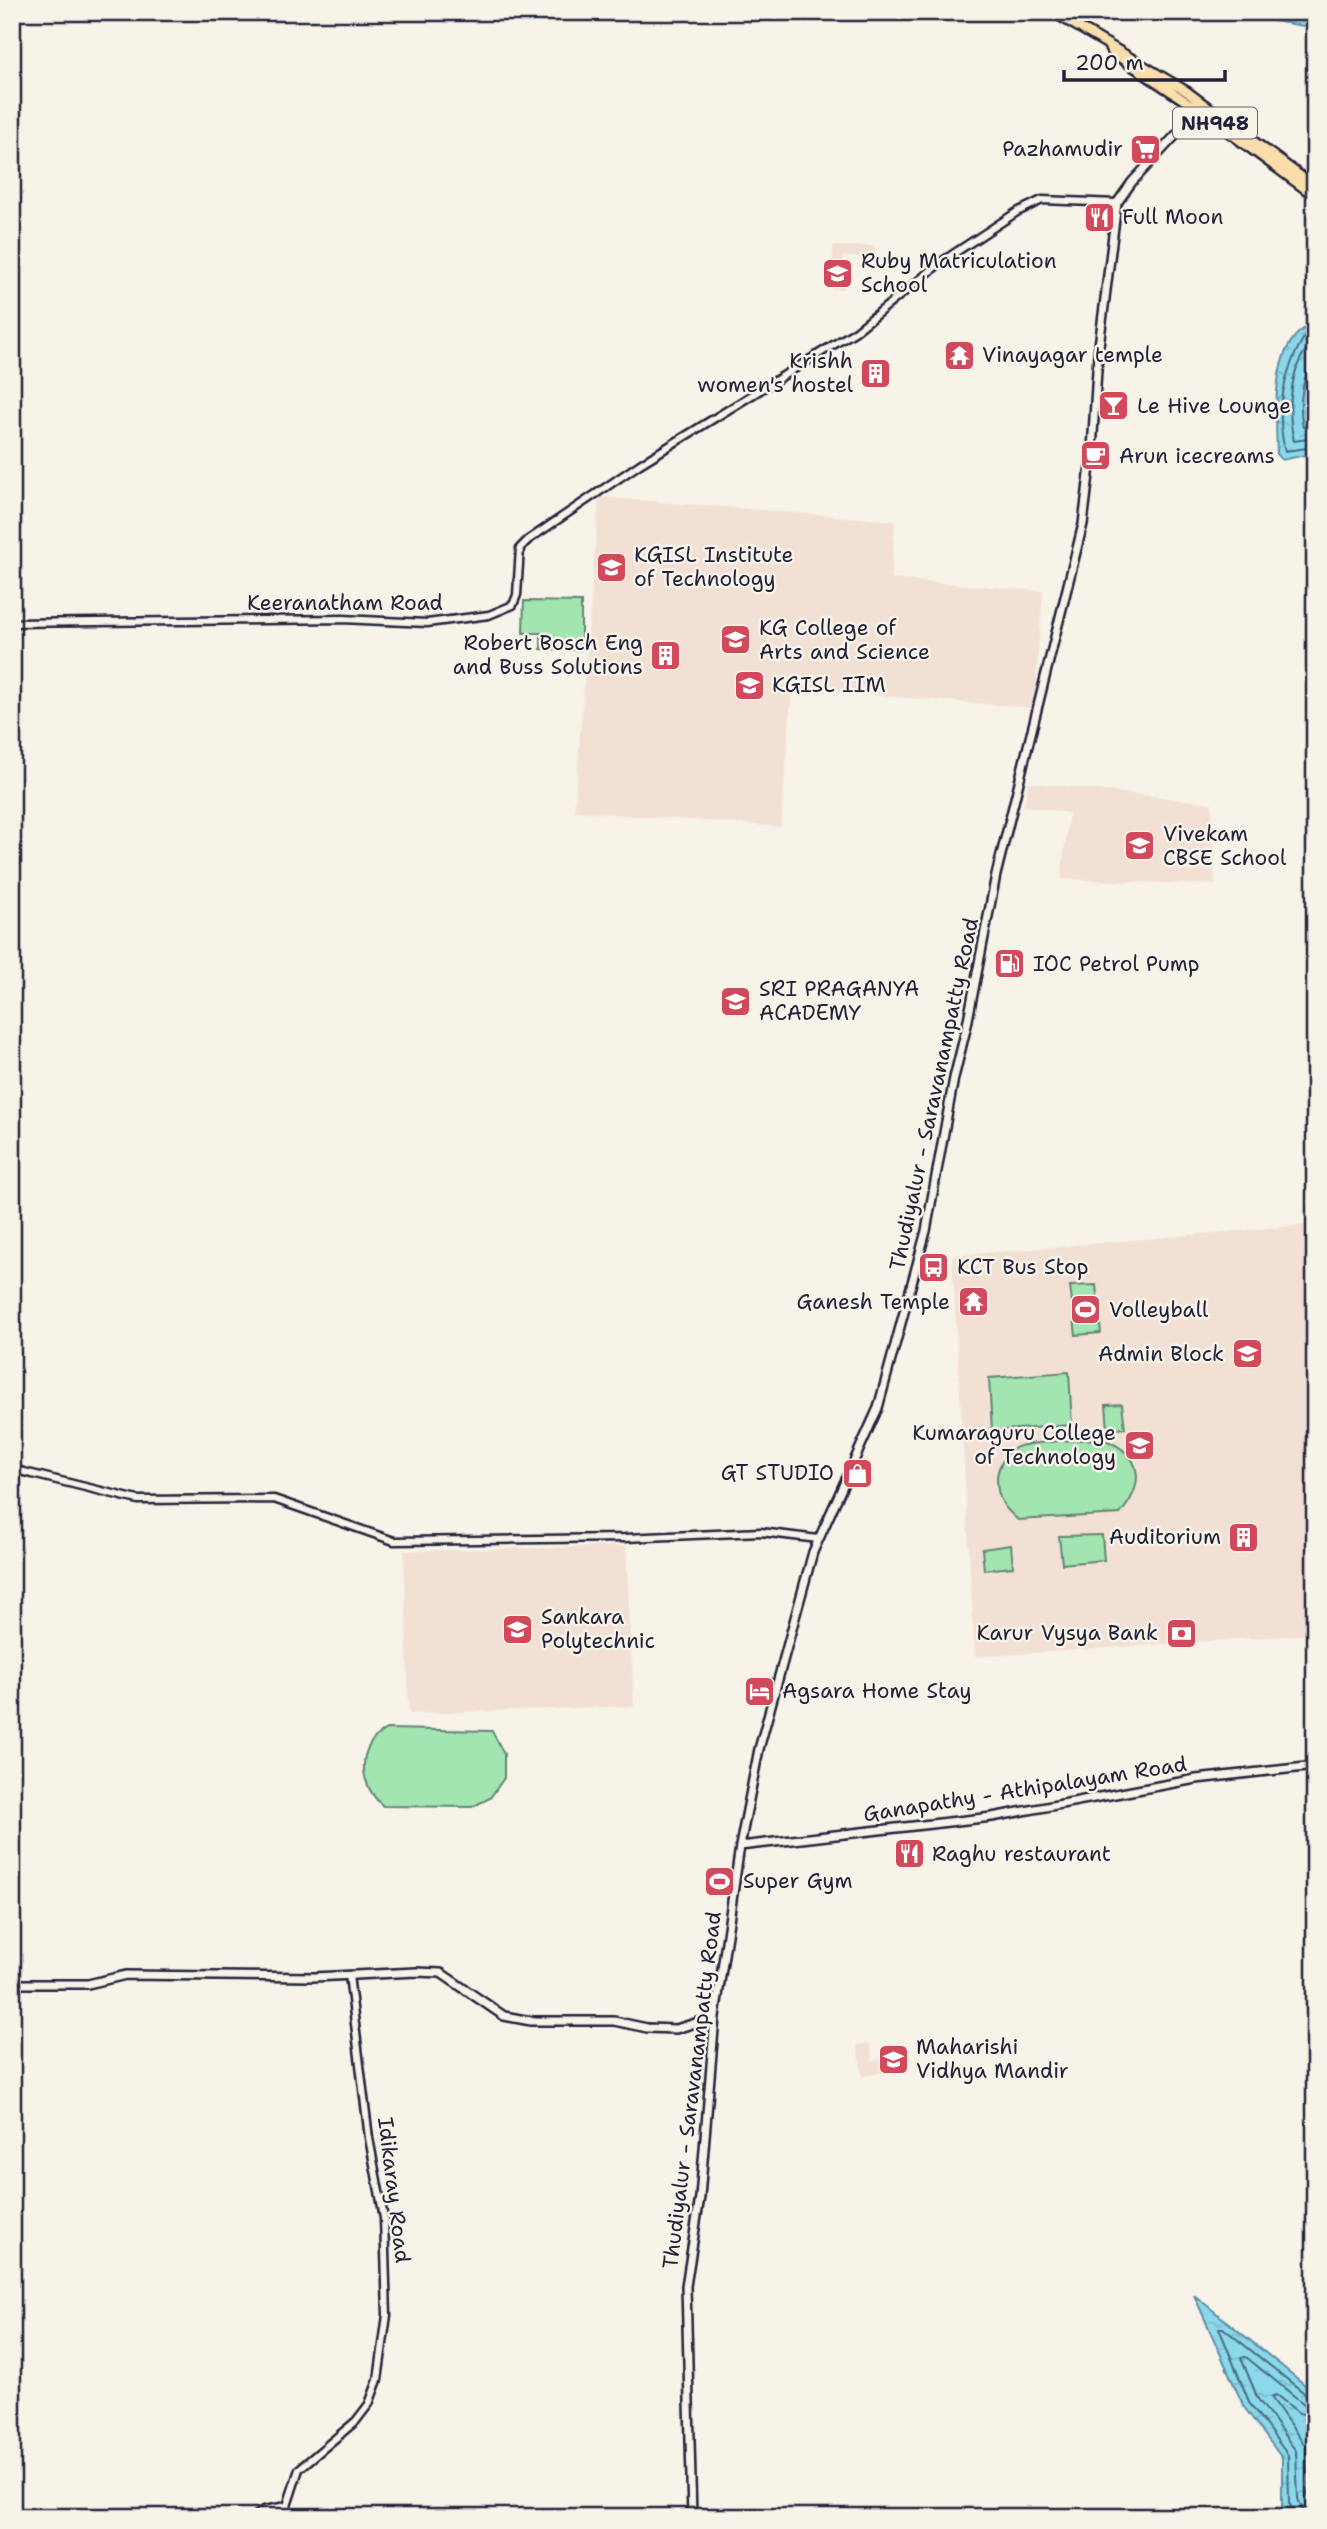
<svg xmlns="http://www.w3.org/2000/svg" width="1327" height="2529" viewBox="0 0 1327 2529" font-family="'Shantell Sans',sans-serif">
<defs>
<pattern id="water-ripples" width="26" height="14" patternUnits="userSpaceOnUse" patternTransform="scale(1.75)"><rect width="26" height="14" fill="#8bd8eb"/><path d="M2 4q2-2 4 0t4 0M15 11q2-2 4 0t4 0" fill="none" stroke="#78b9ca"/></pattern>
</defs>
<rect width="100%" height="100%" fill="#f7f3e8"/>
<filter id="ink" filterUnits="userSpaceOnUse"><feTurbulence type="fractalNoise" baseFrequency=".0143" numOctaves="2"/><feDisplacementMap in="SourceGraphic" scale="14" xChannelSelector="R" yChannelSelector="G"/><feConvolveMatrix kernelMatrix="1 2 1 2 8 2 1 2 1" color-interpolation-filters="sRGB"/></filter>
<g filter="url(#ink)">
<path fill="#f3e0d4" d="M833 246H875L876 257H843V289H833Z
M599 497 895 521 891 579 1043 591 1034 708 792 689 781 827 574 811Z
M1028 782 1212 803 1215 885 1061 879 1069 813 1025 806Z
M1315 1224V1634L975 1657 952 1256Z
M626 1546 634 1706 409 1714 404 1551Z
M870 2043 873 2061 900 2056 902 2069 862 2076 857 2045Z"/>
<path fill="#a2e5b0" stroke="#628476" stroke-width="2" d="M524 601 581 602V650L541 649V633H523Z
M1096 1285 1101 1333 1076 1335 1070 1286Z
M1069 1372 1072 1425 992 1431 989 1378Z
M1122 1404 1125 1428 1108 1430 1106 1405Z
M1102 1439C1142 1453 1147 1482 1120 1514L1018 1520C1004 1508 997 1499 997 1479 997 1468 1005 1454 1015 1448 1026 1441 1086 1440 1102 1439Z
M1102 1535 1104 1560 1062 1564 1059 1536Z
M1011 1545 1013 1567 984 1570 982 1549Z
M386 1729 492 1731 504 1754V1778L490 1798 472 1807 383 1806C358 1784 356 1747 386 1729Z"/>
<path fill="url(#water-ripples)" stroke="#618fa5" stroke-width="2" d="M1273 12H1312V17L1303 26 1274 21Z
M1311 325 1315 327V453L1282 460 1277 454C1276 417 1269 342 1311 325Z
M1194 2295 1315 2393V2517H1294L1282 2509V2458L1244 2407Z"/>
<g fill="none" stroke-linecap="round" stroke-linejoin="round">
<path stroke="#4c6b81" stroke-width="2" d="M1315 332 1306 334C1284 369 1275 410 1285 451L1315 447
M1315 341C1289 360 1287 412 1294 441L1315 438
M1315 357C1302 377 1298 404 1303 427H1315
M1315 2417 1299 2413 1276 2395 1271 2397 1306 2447 1308 2495 1315 2506
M1297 2517 1289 2503 1288 2455 1250 2404 1219 2328H1223L1308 2396 1315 2398
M1306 2517 1298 2499 1296 2451 1258 2399 1241 2358 1246 2357 1304 2404 1315 2406"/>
<defs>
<path id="tertiary" d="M12 623 342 619 427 623 489 615 513 605 517 595 520 548 528 540 640 464 856 331 944 260 1017 212 1042 200 1117 203
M12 1469 138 1500 274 1499 394 1541 625 1538 761 1532 818 1539
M254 2517 264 2510 287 2506 299 2469 356 2421 369 2404 378 2380 387 2315 384 2218 369 2138 349 1975"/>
<path id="secondary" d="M740 1846 992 1817 1196 1779 1315 1766
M12 1984H88L126 1975 314 1977 416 1972 441 1973 504 2016 531 2021H614L647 2028 676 2029 715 2017
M692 2517 686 2286 700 2197 715 2017 740 1846 759 1749 813 1552 878 1408 926 1231 954 1078 967 1025 996 875 1083 524 1092 450 1098 354 1117 203 1132 182 1202 107"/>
<path id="trunk" d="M1053 12 1107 44 1113 53 1199 110 1315 196
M1107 44 1186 91 1315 187"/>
</defs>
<use href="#tertiary" stroke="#22223b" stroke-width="11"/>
<use href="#secondary" stroke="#22223b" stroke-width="12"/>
<use href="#trunk" stroke="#22223b" stroke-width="13"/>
<use href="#tertiary" stroke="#f7f3e8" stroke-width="6"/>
<use href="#secondary" stroke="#f7f3e8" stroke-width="7"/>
<use href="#trunk" stroke="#f9deab" stroke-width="8"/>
</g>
</g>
<defs>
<symbol id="supermarket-square" viewBox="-11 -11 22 22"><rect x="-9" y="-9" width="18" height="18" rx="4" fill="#d1495b" stroke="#f7f3e8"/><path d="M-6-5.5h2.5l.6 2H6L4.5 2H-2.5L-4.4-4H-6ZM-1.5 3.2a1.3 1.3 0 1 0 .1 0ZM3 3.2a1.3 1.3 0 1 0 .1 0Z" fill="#fff"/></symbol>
<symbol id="restaurant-square" viewBox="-11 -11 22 22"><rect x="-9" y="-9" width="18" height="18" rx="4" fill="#d1495b" stroke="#f7f3e8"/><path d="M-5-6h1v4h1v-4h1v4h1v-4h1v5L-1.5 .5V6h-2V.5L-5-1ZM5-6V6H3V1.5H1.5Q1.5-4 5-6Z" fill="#fff"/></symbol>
<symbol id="school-square" viewBox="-11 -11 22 22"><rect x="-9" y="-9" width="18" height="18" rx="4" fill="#d1495b" stroke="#f7f3e8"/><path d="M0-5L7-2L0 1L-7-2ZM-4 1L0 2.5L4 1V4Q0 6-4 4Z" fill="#fff"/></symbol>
<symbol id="temple-square" viewBox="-11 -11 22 22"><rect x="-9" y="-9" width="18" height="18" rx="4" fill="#d1495b" stroke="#f7f3e8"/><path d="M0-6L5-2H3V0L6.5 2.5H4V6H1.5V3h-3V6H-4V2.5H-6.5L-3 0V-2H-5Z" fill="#fff"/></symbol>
<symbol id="building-square" viewBox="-11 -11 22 22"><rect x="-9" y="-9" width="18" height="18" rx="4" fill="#d1495b" stroke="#f7f3e8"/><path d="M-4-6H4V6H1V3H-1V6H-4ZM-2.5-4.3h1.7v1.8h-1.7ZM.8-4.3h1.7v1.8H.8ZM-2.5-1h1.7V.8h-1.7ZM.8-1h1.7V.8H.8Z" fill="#fff"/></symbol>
<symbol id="bar-square" viewBox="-11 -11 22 22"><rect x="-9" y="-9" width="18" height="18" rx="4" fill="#d1495b" stroke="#f7f3e8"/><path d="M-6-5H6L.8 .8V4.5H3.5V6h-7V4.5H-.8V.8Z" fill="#fff"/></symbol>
<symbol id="cafe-square" viewBox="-11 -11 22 22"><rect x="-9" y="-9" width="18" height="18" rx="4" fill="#d1495b" stroke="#f7f3e8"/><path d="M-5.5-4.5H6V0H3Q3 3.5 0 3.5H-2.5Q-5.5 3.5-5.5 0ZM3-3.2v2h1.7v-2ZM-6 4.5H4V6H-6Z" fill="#fff"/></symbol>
<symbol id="university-square" viewBox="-11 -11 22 22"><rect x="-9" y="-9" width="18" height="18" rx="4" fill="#d1495b" stroke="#f7f3e8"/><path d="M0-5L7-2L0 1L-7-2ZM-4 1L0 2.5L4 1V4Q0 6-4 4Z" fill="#fff"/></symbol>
<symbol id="fuel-square" viewBox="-11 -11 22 22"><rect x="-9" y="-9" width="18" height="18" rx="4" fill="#d1495b" stroke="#f7f3e8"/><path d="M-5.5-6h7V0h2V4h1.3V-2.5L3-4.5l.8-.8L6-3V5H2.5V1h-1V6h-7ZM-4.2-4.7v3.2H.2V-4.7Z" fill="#fff"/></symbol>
<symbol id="bus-square" viewBox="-11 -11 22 22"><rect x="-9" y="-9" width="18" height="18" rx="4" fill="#d1495b" stroke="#f7f3e8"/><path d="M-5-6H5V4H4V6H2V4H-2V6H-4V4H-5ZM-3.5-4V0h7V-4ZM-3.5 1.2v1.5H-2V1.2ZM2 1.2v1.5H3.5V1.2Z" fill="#fff"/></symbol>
<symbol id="stadium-square" viewBox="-11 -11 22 22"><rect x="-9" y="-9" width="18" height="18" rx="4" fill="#d1495b" stroke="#f7f3e8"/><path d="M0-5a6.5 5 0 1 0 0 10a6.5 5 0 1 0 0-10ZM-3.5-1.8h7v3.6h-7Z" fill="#fff"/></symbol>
<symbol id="shop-square" viewBox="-11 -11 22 22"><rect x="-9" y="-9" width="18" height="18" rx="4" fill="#d1495b" stroke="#f7f3e8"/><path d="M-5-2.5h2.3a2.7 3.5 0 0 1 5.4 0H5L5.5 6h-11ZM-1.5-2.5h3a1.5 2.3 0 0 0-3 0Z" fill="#fff"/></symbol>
<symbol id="bank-square" viewBox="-11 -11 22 22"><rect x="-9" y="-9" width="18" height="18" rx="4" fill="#d1495b" stroke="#f7f3e8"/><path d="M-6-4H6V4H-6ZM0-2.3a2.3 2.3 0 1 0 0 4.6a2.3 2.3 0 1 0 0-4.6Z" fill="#fff"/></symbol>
<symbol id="hotel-square" viewBox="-11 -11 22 22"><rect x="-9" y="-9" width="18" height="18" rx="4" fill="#d1495b" stroke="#f7f3e8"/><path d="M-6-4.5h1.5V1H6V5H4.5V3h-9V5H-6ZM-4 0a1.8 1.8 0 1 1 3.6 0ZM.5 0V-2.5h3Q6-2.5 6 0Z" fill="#fff"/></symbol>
</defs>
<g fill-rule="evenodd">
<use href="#supermarket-square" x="1128" y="132" width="35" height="35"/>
<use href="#restaurant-square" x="1082" y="200" width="35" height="35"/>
<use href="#school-square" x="820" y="256" width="35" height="35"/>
<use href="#temple-square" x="942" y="338" width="35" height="35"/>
<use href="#building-square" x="858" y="356" width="35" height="35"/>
<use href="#bar-square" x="1096" y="388" width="35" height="35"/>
<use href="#cafe-square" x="1078" y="438" width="35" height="35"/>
<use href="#university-square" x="594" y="550" width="35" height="35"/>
<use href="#university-square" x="718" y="622" width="35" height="35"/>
<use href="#building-square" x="648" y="638" width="35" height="35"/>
<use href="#university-square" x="732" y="668" width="35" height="35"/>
<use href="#school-square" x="1122" y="828" width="35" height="35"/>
<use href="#fuel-square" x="992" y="946" width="35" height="35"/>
<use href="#school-square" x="718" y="984" width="35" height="35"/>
<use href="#bus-square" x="916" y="1250" width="35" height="35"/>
<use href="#temple-square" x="956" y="1284" width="35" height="35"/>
<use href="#stadium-square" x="1068" y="1292" width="35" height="35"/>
<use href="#university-square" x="1230" y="1336" width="35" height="35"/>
<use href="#university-square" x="1122" y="1428" width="35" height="35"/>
<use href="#shop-square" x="840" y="1456" width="35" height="35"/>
<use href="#building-square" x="1226" y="1520" width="35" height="35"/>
<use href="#university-square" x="500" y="1612" width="35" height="35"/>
<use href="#bank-square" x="1164" y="1616" width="35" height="35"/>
<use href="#hotel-square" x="742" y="1674" width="35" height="35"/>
<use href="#restaurant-square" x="892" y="1836" width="35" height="35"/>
<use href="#stadium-square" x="702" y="1864" width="35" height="35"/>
<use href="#school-square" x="876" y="2042" width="35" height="35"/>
</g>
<g text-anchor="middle" stroke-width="5" stroke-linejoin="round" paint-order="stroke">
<rect fill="#f7f3e8" stroke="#62616f" stroke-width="2" x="1173" y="107.5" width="84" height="31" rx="5"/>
<g font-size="19" font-weight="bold" fill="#22223b">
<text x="1215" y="130">NH948</text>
</g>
<g font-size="21" fill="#22223b" stroke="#f7f3e8" text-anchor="start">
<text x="1123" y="156" text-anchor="end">Pazhamudir</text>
<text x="1122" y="224">Full Moon</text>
<text x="861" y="268">Ruby Matriculation<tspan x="861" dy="24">School</tspan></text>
<text x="982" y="362">Vinayagar temple</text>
<text x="853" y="368" text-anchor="end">Krishh<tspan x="853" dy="24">women's hostel</tspan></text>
<text x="1137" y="413">Le Hive Lounge</text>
<text x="1119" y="463">Arun icecreams</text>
<text x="634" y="562">KGISL Institute<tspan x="634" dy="24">of Technology</tspan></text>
<text x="759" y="635">KG College of<tspan x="759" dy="24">Arts and Science</tspan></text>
<text x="643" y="650" text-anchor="end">Robert Bosch Eng<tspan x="643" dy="24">and Buss Solutions</tspan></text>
<text x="772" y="692">KGISL IIM</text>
<text x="1163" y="841">Vivekam<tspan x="1163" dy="24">CBSE School</tspan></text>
<text x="1033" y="971">IOC Petrol Pump</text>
<text x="759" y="996">SRI PRAGANYA<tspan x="759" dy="24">ACADEMY</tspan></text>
<text x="957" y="1274">KCT Bus Stop</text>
<text x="950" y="1309" text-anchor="end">Ganesh Temple</text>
<text x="1109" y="1317">Volleyball</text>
<text x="1224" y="1361" text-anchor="end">Admin Block</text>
<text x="1116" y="1440" text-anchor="end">Kumaraguru College<tspan x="1116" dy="24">of Technology</tspan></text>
<text x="834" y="1480" text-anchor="end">GT STUDIO</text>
<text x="1221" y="1544" text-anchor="end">Auditorium</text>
<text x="541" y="1624">Sankara<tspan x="541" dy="24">Polytechnic</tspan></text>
<text x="1158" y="1640" text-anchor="end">Karur Vysya Bank</text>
<text x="782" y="1698">Agsara Home Stay</text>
<text x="932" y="1861">Raghu restaurant</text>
<text x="743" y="1888">Super Gym</text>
<text x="916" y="2054">Maharishi<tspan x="916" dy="24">Vidhya Mandir</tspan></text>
</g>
<g font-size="21" fill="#22223b" stroke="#f7f3e8">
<text x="345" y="610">Keeranatham Road</text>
<text transform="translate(934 1094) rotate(-78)" y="7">Thudiyalur - Saravanampatty Road</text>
<text transform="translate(1025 1789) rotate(-9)" y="7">Ganapathy - Athipalayam Road</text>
<text transform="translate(692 2090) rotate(-83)" y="7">Thudiyalur - Saravanampatty Road</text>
<text transform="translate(394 2190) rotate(83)" y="7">Idikaray Road</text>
</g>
</g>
<rect width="1327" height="2529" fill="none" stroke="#f7f3e8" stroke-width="42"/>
<rect x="21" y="21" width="1285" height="2487" fill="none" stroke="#22223b" stroke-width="2.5" filter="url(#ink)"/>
<path d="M1064 70v10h161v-10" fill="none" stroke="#22223b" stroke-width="3.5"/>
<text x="1075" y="70" font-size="21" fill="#22223b" stroke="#f7f3e8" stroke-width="5" paint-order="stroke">200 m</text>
</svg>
